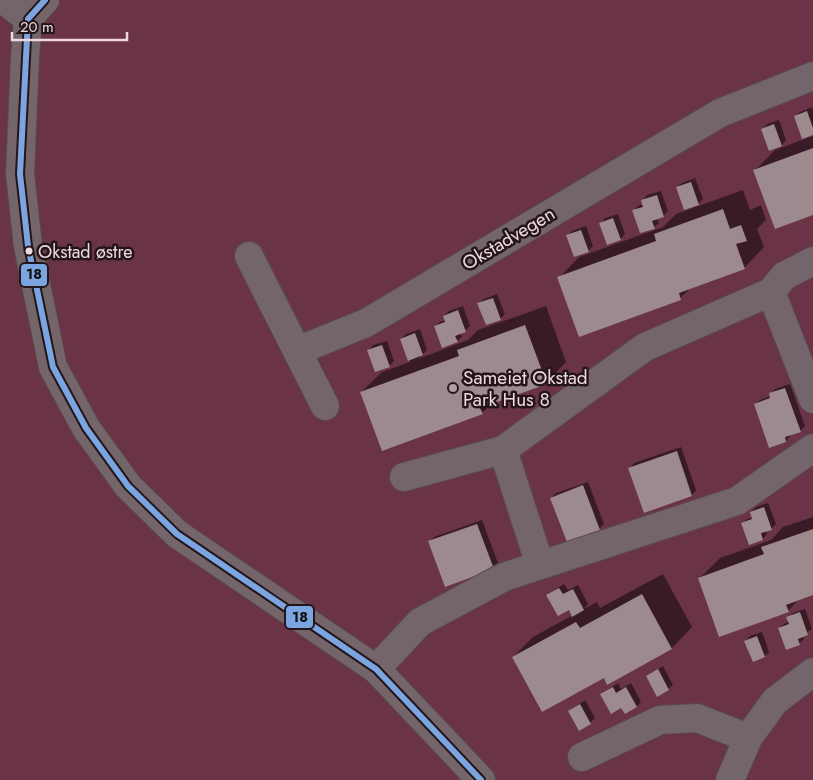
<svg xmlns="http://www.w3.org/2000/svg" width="813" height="780" viewBox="0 0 813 780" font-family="Jost,sans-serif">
<rect width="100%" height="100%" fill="#3f2e33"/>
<path fill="#6b3346" d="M0 0H813V780H0Z"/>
<path fill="#0007" d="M812 107 813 111V133L795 116 800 112Z
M779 120 786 140 782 145 770 149 762 129 767 124Z
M813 136V214L755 170 775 150Z
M695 178 703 199 695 207 677 187 682 183Z
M743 190 750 210 761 205 766 220 757 229 764 247 744 268 693 286 680 298 559 278 579 257 663 227 676 214Z
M661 191 668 211 663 216 657 218 659 223 654 227 634 210 638 206 644 204 643 200 647 195Z
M618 214 625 234 621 239 608 244 601 223 605 218Z
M586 226 593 246 588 251 568 235 572 231Z
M497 294 505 314 500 319 479 303 484 299Z
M463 306 470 326 465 331 460 333 462 337 457 341 435 326 440 322 445 320 444 316 449 311Z
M546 306 566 362 546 383 494 402 482 413 361 392 382 372 410 362 401 339 406 334 420 329 427 350 418 359 468 340 478 330Z
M387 341 394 361 389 366 369 350 373 345Z
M790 384 805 426 800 431 790 434V436L786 441 755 405 760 400 771 396 770 394 775 389Z
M681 447 696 490 692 495 645 511 630 468 634 463Z
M588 482 604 524 599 529 551 498 556 493Z
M768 503 776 524 771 529 766 530 767 534 763 539 742 524 747 519 753 517 751 512 756 507Z
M813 517V594L800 598 788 611 700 578 720 558 771 540 783 527Z
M482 520 498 563 493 568 430 542 434 537Z
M663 574 692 627 672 648 608 683 604 677 513 657 533 637 573 615 570 608 548 595 553 591 564 584 568 590 578 585 588 604 584 609 597 602 600 608Z
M805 609 812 629 803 635 804 639 799 644 779 628 784 624 789 621 788 618 793 613Z
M762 632 769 652 765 656 746 641 750 636Z
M663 666 673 685 668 689 647 677Z
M618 683 621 689 631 683 641 702 637 706 625 713 622 706 602 694Z
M585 700 595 718 590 723 569 711Z"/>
<path fill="#9c8a8f" d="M807 111 813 128V135L802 139 794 116Z
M774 124 782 146 769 151 761 129Z
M813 148V215L775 229 753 170Z
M691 182 699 205 684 210 676 187Z
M657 195 664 217 652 221 655 229 640 233 632 210 643 207 641 200Z
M723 209 730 229 741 225 747 241 736 244 745 269 679 293 681 300 579 337 557 277 656 241 654 234Z
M613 218 621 240 607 245 599 223Z
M581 230 589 252 574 257 566 235Z
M493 298 501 320 486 325 477 303Z
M458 310 466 332 455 336 458 342 442 348 434 326 445 322 443 316Z
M525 325 547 384 480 408 483 414 382 451 360 392 459 356 457 350Z
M415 333 423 355 408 361 400 339Z
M382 345 390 367 375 372 367 350Z
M785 388 801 432 785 437 786 442 769 448 754 404 770 398 769 393Z
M677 451 692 496 644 513 628 468Z
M583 485 600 530 567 542 550 498Z
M764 507 772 530 761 533 763 540 749 545 741 523 752 519 750 512Z
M477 524 494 569 445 587 428 541Z
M813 529V595L786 605 789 612 719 637 698 578 764 554 761 547Z
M559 588 563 594 573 589 584 610 572 617 569 610 558 616 546 595Z
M642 594 672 649 607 685 604 678 542 712 512 657 576 622 580 628Z
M800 612 808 635 798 639 800 645 786 650 778 628 789 624 786 617Z
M757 636 765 657 753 662 744 641Z
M658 669 669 690 657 697 646 676Z
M613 687 616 693 626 687 637 707 625 714 621 708 611 714 600 694Z
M580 704 591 724 579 731 568 711Z"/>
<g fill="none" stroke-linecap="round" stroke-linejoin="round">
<defs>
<path id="minor" d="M4 0 28 19
M45 0 28 19 25 57 20 174 28 246 53 367 86 428 128 486 177 534 376 669 481 780
M249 256 297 351 366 323 720 113 813 76
M771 292 813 399
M297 351 325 406
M503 450 540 565
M404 477 503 450 645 347 771 292 784 276 813 261
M376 669 420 622 504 577 737 501 813 448
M582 757 660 720 697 718 748 738
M730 780 748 738 775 701 813 672"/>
</defs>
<use href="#minor" stroke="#594a4e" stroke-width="30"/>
<use href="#minor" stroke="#736569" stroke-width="28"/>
<defs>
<path id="bus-1" d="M45 0 28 19 20 174 28 246 53 367 86 428 128 486 177 534 376 669 481 780"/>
</defs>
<use href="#bus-1" stroke="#231519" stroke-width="10"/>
<use href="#bus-1" stroke="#7ba5e0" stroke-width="6"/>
</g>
<circle fill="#edd8de" stroke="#231519" stroke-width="2" cx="29" cy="251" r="4.5"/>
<circle fill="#b09ca2" stroke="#231519" stroke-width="2" cx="453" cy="388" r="5"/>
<g text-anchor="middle" stroke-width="5" stroke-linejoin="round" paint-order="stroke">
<g font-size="18" fill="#edd8de" stroke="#231519" text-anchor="start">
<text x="38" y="258">Okstad østre</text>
</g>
<g font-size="19" fill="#edd8de" stroke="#231519">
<text transform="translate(508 238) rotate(-31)" y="7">Okstadvegen</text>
</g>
<g font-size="19" fill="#edd8de" stroke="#231519" text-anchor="start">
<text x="463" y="384">Sameiet Okstad<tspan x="463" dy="22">Park Hus 8</tspan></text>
</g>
</g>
<g stroke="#231519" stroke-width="2">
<rect x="20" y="263" width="28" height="24" rx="5" fill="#7ba5e0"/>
<rect x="285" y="605" width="29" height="24" rx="5" fill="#7ba5e0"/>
</g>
<g font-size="14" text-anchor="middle" font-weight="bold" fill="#111">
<text x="34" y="279">18</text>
<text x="300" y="622">18</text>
</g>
<path d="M12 32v8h115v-8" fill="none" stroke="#edd8de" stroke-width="2.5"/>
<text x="20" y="32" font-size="15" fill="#edd8de" stroke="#231519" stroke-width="4" paint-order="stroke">20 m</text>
</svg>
